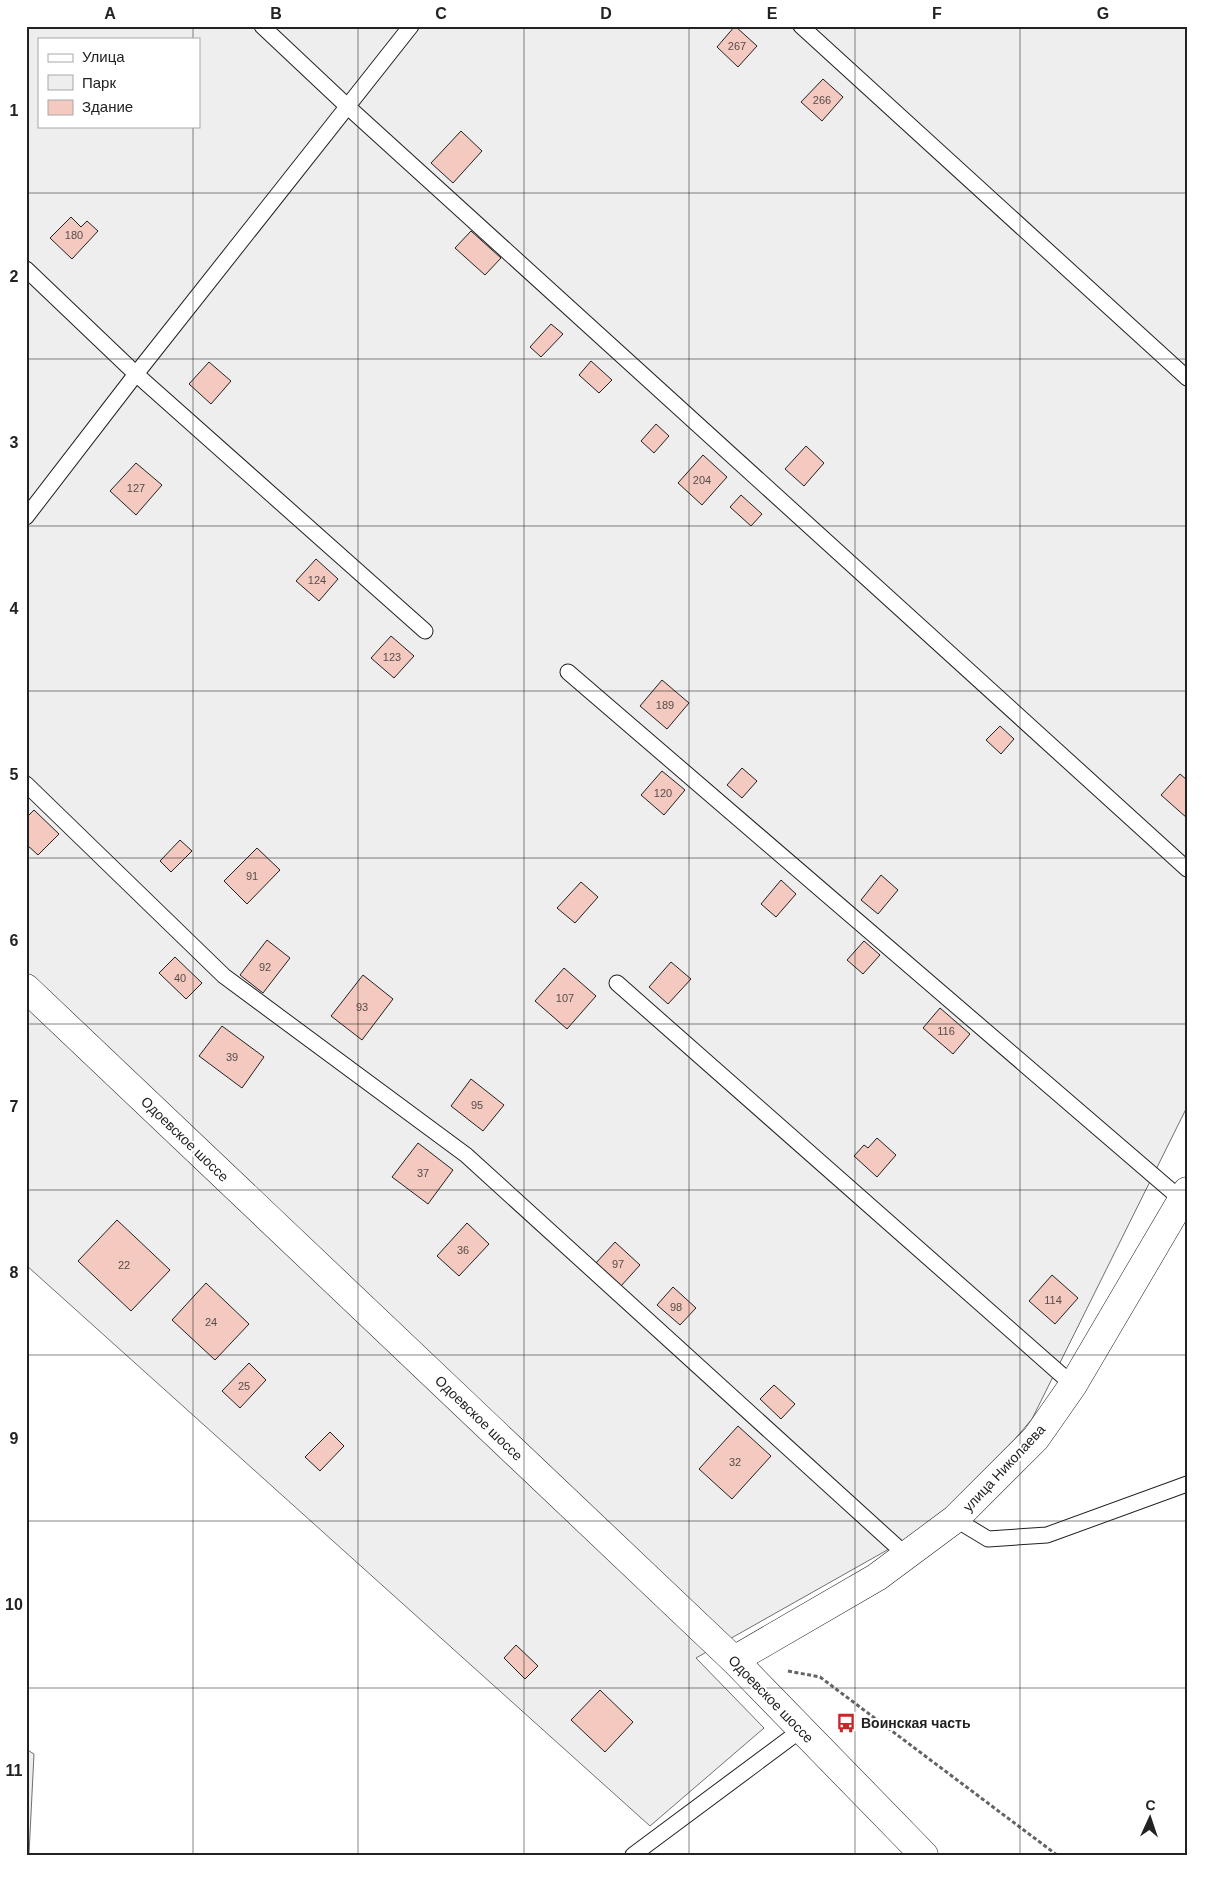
<svg xmlns="http://www.w3.org/2000/svg" width="1213" height="1881" viewBox="0 0 1213 1881" font-family="Arial,sans-serif">
<rect width="100%" height="100%" fill="#fff"/>
<path fill="#eee" stroke="#6f6f6f" fill-rule="evenodd" d="M26 26H1187V1107L1032 1419 951 1514 696 1658 764 1728 650 1826 26 1265ZM39 39H199V126H39Z
M26 1749 34 1754 29 1854 26 1853Z"/>
<path fill="#f3c9c0" stroke="#222" d="M735 26 757 46 738 67 717 47Z
M823 79 843 97 822 121 801 102Z
M461 131 482 151 453 183 431 163Z
M71 217 81 227 87 221 98 231 72 259 50 238Z
M471 231 501 258 485 275 455 248Z
M551 324 563 334 541 357 530 347Z
M591 361 612 380 599 393 579 375Z
M209 362 231 381 211 404 189 384Z
M656 424 669 436 654 453 641 441Z
M806 446 824 463 804 486 785 469Z
M703 455 727 477 702 505 678 483Z
M136 463 162 485 136 515 110 491Z
M741 495 762 514 751 526 730 507Z
M316 559 338 579 319 601 296 581Z
M391 636 414 656 394 678 371 658Z
M662 680 689 703 667 729 640 706Z
M1000 726 1014 739 1001 754 986 740Z
M742 768 757 781 742 798 727 785Z
M662 771 685 790 664 815 641 795Z
M1180 774 1187 780V818L1161 795Z
M34 810 59 834 38 855 26 844V818Z
M180 840 192 851 171 872 160 861Z
M257 848 280 870 247 904 224 881Z
M881 875 898 890 878 914 861 900Z
M781 880 796 894 776 917 761 904Z
M581 882 598 897 575 923 557 908Z
M267 940 290 958 263 993 240 975Z
M864 941 880 955 863 974 847 960Z
M175 957 202 983 186 999 159 973Z
M671 962 691 979 668 1004 649 987Z
M564 968 596 996 567 1029 535 1001Z
M363 975 393 999 362 1040 331 1016Z
M940 1008 970 1034 953 1054 923 1028Z
M222 1026 264 1057 242 1088 199 1056Z
M471 1079 504 1105 483 1131 451 1106Z
M877 1138 896 1155 877 1177 854 1156 864 1145 868 1148Z
M418 1143 453 1170 428 1204 392 1177Z
M117 1220 170 1270 131 1311 78 1261Z
M467 1223 489 1244 459 1276 437 1256Z
M615 1242 640 1265 621 1286 596 1263Z
M1052 1275 1078 1298 1055 1324 1029 1301Z
M206 1283 249 1324 215 1360 172 1320Z
M673 1287 696 1308 680 1325 657 1305Z
M249 1363 266 1380 240 1408 222 1391Z
M774 1385 795 1404 781 1419 760 1399Z
M738 1426 771 1456 732 1499 699 1469Z
M330 1432 344 1446 320 1471 305 1457Z
M516 1645 538 1666 525 1679 504 1658Z
M600 1690 633 1722 605 1752 571 1720Z"/>
<g fill="none" stroke-linecap="round" stroke-linejoin="round">
<defs>
<path id="lane" d="M262 26 347 106 1187 869
M801 26 1187 378
M26 269 136 374 425 631
M26 517 136 374 411 26
M568 672 1182 1200
M26 784 224 976 466 1155 906 1555
M617 983 1073 1385
M955 1519 988 1539 1047 1535 1187 1484
M633 1855 801 1730"/>
<path id="street" d="M734 1660 877 1577 955 1519 1036 1438 1073 1385 1187 1191"/>
<path id="secondary" d="M26 988 734 1660 924 1855"/>
</defs>
<use href="#lane" stroke="#222" stroke-width="17"/>
<use href="#street" stroke="#222" stroke-width="29"/>
<use href="#secondary" stroke="#222" stroke-width="29"/>
<path stroke="#646464" stroke-width="3" stroke-dasharray="4 2.5" stroke-linecap="butt" d="M788 1671 820 1677 1057 1855"/>
<use href="#lane" stroke="#fff" stroke-width="15"/>
<use href="#street" stroke="#fff" stroke-width="28"/>
<use href="#secondary" stroke="#fff" stroke-width="28"/>
</g>
<path fill="none" stroke="#222" stroke-width="1" stroke-opacity="0.55" d="M193 26V39M358 26V1855M524 26V1855M689 26V1855M855 26V1855M1020 26V1855M193 126V1855M26 193H1187M26 359H1187M26 526H1187M26 691H1187M26 858H1187M26 1024H1187M26 1190H1187M26 1355H1187M26 1521H1187M26 1688H1187"/>
<defs>
<symbol id="bus-bare" viewBox="-9 -9 18 18"><path d="M-5-6H5V4H4V6H2V4H-2V6H-4V4H-5ZM-3.5-4V0h7V-4ZM-3.5 1.2v1.5H-2V1.2ZM2 1.2v1.5H3.5V1.2Z" fill="#c62828" stroke="#fff" stroke-width="2.5" paint-order="stroke"/></symbol>
</defs>
<g fill-rule="evenodd">
<use href="#bus-bare" x="832" y="1709" width="28" height="28"/>
</g>
<g text-anchor="middle" stroke-width="4" stroke-linejoin="round" paint-order="stroke">
<g font-size="11" fill="#564c4a">
<text x="737" y="50">267</text>
<text x="822" y="104">266</text>
<text x="74" y="239">180</text>
<text x="702" y="484">204</text>
<text x="136" y="492">127</text>
<text x="317" y="584">124</text>
<text x="392" y="661">123</text>
<text x="665" y="709">189</text>
<text x="663" y="797">120</text>
<text x="252" y="880">91</text>
<text x="265" y="971">92</text>
<text x="180" y="982">40</text>
<text x="565" y="1002">107</text>
<text x="362" y="1011">93</text>
<text x="946" y="1035">116</text>
<text x="232" y="1061">39</text>
<text x="477" y="1109">95</text>
<text x="423" y="1177">37</text>
<text x="463" y="1254">36</text>
<text x="618" y="1268">97</text>
<text x="124" y="1269">22</text>
<text x="1053" y="1304">114</text>
<text x="676" y="1311">98</text>
<text x="211" y="1326">24</text>
<text x="244" y="1390">25</text>
<text x="735" y="1466">32</text>
</g>
<g font-size="14" fill="#222" stroke="#fff">
<text transform="translate(185 1139) rotate(44)" y="5">Одоевское шоссе</text>
<text transform="translate(479 1418) rotate(44)" y="5">Одоевское шоссе</text>
<text transform="translate(1004 1468) rotate(-47)" y="5">улица Николаева</text>
<text transform="translate(771 1699) rotate(46)" y="5">Одоевское шоссе</text>
</g>
<g font-size="14" font-weight="bold" fill="#222" stroke="#fff" text-anchor="start">
<text x="861" y="1728">Воинская часть</text>
</g>
</g>
<rect width="1213" height="1881" fill="none" stroke="#ffffff" stroke-width="55"/>
<rect x="38" y="38" width="162" height="90" fill="#ffffff" stroke="#a7a7a7"/>
<rect x="48" y="54" width="25" height="8" fill="#ffffff" stroke="#a7a7a7"/>
<text x="82" y="62" font-size="15" fill="#222222">Улица</text>
<rect x="48" y="75" width="25" height="15" fill="#eeeeee" stroke="#a7a7a7"/>
<text x="82" y="88" font-size="15" fill="#222222">Парк</text>
<rect x="48" y="100" width="25" height="15" fill="#f3c9c0" stroke="#a7a7a7"/>
<text x="82" y="112" font-size="15" fill="#222222">Здание</text>
<g transform="translate(1150 1818) rotate(3)" stroke="#ffffff" stroke-width="4" paint-order="stroke">
<path d="M0-4L9 19L0 12L-9 19Z" fill="#222222"/>
<text y="-8" font-size="14" font-weight="bold" text-anchor="middle" fill="#222222">С</text>
</g>
<rect x="28" y="28" width="1158" height="1826" fill="none" stroke="#222" stroke-width="2"/>
<g font-size="16" text-anchor="middle" font-weight="bold" fill="#222">
<text x="110" y="19">A</text>
<text x="276" y="19">B</text>
<text x="441" y="19">C</text>
<text x="606" y="19">D</text>
<text x="772" y="19">E</text>
<text x="937" y="19">F</text>
<text x="1103" y="19">G</text>
<text x="14" y="116">1</text>
<text x="14" y="282">2</text>
<text x="14" y="448">3</text>
<text x="14" y="614">4</text>
<text x="14" y="780">5</text>
<text x="14" y="946">6</text>
<text x="14" y="1112">7</text>
<text x="14" y="1278">8</text>
<text x="14" y="1444">9</text>
<text x="14" y="1610">10</text>
<text x="14" y="1776">11</text>
</g>
</svg>
